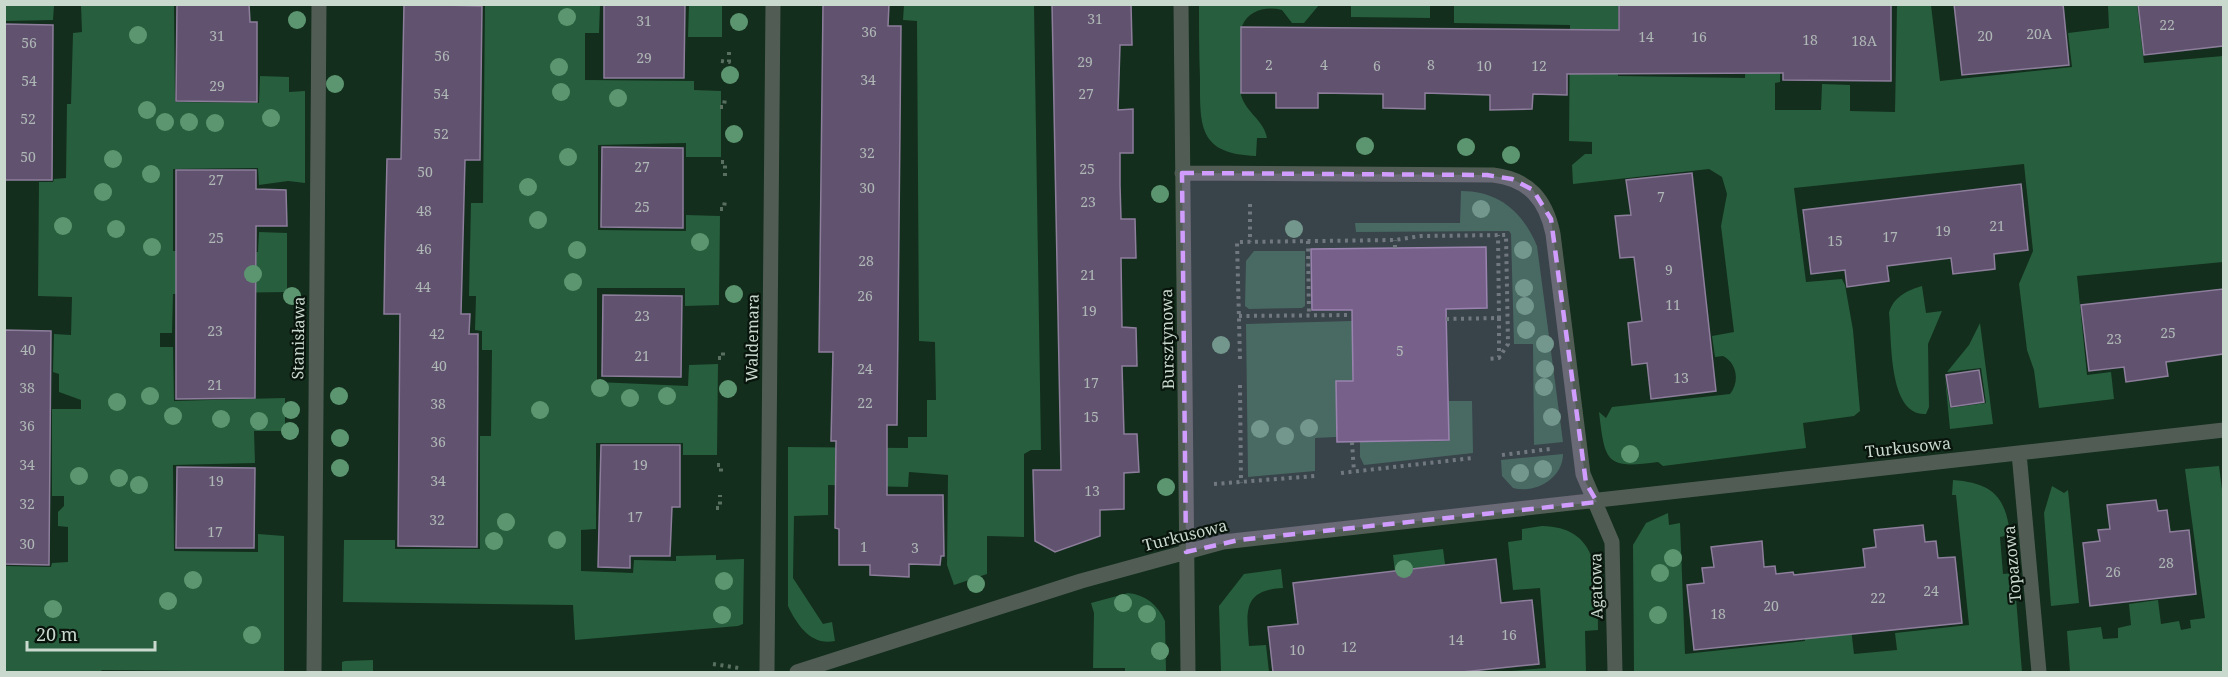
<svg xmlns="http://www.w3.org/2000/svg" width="2228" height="677" viewBox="0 0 2228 677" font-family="'Noto Serif',serif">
<rect width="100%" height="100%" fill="#132e1d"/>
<path fill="#275e3d" d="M4 5H174L175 102 259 103 260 76 289 77V92L305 91V183L288 181 259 185 258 168 173 169V251L258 252 259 232 287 233V292L173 294 172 333H160V347H173L174 401 285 398V431H254L255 463 173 465 174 551 258 552V534L284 536V672L102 670 100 672H5V566L51 567 52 563 68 562V527L58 526V512L64 506V496H52V409H81V400L59 392V374L53 372 54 334 71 335 72 297 38 296 39 182H53L54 179 66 178 67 104H71L73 33 82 32 81 5 54 6 53 20 5 21Z
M485 5H600L599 33H585V80L694 81V90L721 91V157H686V143L598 145V230L686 231V215L720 216 719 305 685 306V288H597V382L688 386 689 365 718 364 717 455H683V443H596V529L581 530V571L633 573 634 560 676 561V556L716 555V560L744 559 743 624 738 626 575 640 573 605 343 602 344 540H395V549H480V436H491L492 350H482V331L475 330 476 296H469L471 203H483Z
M689 5H722V37H688Z
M904 5H1034L1041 450H1031L1024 454V537L987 536V574L954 585 947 565 948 475 909 472 908 487 828 485V515L794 516 793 578 823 624 832 622 835 641C811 646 797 625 788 606V447L908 448V437H927V400H936L935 342 919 341 917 21 903 20Z
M1199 5H1319L1304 23H1292L1282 10C1266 6 1249 10 1242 26L1241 95C1246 113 1264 120 1267 138H1257L1256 156C1198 154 1200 126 1200 78 1199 54 1199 29 1199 5Z
M1351 5H1430V18L1351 17Z
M1454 5H1618V76L1745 78 1747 5H1762V11L1781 13 1780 82 1775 83V110H1821L1822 84 1850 85V111L1895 112 1897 6 1931 5 1940 81 2072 67 2068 33 2109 28 2108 5H2137L2144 63 2223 56V262L2077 276 2087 375 2111 372 2114 399 2039 408 2034 370 2027 350 2019 284 2033 251 2024 164 1794 188 1806 282 1842 279 1845 285 1853 330 1860 411 1854 416 1803 423 1806 448 1663 466 1658 462C1606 469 1605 463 1599 412L1606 418 1612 407 1730 394C1740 382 1737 363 1723 356L1715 357 1712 336 1734 332 1721 226 1727 194 1722 177 1709 169 1573 184 1572 165 1585 154H1592V142L1569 141 1570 25 1454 23Z
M1461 191C1499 191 1523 212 1537 246L1563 442 1534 445 1533 344H1514L1511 234 1509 231 1356 232 1355 223H1460Z
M1254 251H1305V306L1302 308 1249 309 1245 306 1246 261Z
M1922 286 1926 313 1942 311 1928 344 1929 407 1926 414C1888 416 1892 340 1889 313 1893 297 1908 290 1922 286Z
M1352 321V381L1336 382V437L1315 438V471L1248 477 1246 324Z
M1980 323 1993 424 1950 429 1945 377 1950 408 1986 403 1981 368 1947 372 1969 345Z
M1449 401H1472L1473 453 1364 465 1360 457V442L1449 441Z
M1563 454C1563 478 1536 494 1513 488L1502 476 1501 460Z
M2219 466 2224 505 2223 672H2070L2067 631 2101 627 2103 639 2118 638V628L2131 625 2129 604 2158 600 2161 624 2179 621 2181 630 2191 628 2190 620 2205 618 2185 469Z
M1953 480C1992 483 2006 496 2010 535L2000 537 2003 574 2014 573 2022 672H1634L1633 545 1646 523 1668 513 1669 525 1680 523 1685 654 1805 641 1800 590 1846 585 1854 654 1897 650 1895 633 1969 625 1956 495H1952Z
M2052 486 2064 493 2068 490 2079 603 2051 606 2044 513Z
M1542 526C1605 527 1597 586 1598 630L1585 631 1586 672H1499L1546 668 1540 588 1513 590 1508 542 1522 540V529Z
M1443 549 1449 594 1414 597 1421 672H1397L1394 645 1403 644 1393 555Z
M1281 569 1283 588C1241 590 1247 613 1249 646L1266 645 1269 672H1221L1219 606 1244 574Z
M1128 593C1146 595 1158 605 1165 621L1166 672H1125V668H1093L1094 613 1091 603Z
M373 660V672H342V662L345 661Z"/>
<path fill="#61536f" stroke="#8d7e9c" stroke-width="1.5" d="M177 4H249L250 22H257V102L176 101Z
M404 4 482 6 480 160H465L461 314H470L469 334H478L477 547 398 546 400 314H384L385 247 387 159H401Z
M604 4H685L684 78H604Z
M823 4H889L888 26H901L897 425H887V495H943L944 556H941L940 565 909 564V577L870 575V565H839V529L835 528 836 441H831L833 352H819Z
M1052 4H1131L1132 45H1120L1118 110 1133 109V153H1120V185L1121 219H1135L1136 258H1121L1122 327 1136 328 1137 366H1122L1124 434H1137L1139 472 1124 473V509L1100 510V536L1055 552 1035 541 1033 470H1061Z
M1619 4 1891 5V81L1783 80V73L1567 74V95L1533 94 1532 109 1490 110V95L1425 93V109L1383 108V94L1318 93V108H1276V93H1241V27L1619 30Z
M1954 4H2063L2069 65 1962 75Z
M2138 4H2223V46L2144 55Z
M4 24 53 25 52 180H4Z
M602 147 683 148V228L601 227Z
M176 170H256V189L286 190 287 226H256L255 398 176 399Z
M1692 173 1716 391 1651 399 1647 363 1632 365 1628 323 1642 321 1634 257 1620 258 1615 216 1631 215 1626 180Z
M2021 184 2028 250 1994 254 1995 269 1953 274 1951 258 1887 266 1889 281 1847 287 1845 270 1811 274 1803 210Z
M1486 247 1487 308 1446 309 1449 440 1337 442 1336 381H1353L1352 310H1312L1311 249Z
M2223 289V354L2166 362 2168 376 2126 382 2124 367 2089 371 2081 305Z
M603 295 682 296 681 377 602 376Z
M4 330 51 331 49 565 4 564Z
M1979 370 1984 402 1951 407 1946 375Z
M601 445H680V507H672L670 556H630V568L598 567Z
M177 467 255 468 254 548H176Z
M2156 500 2158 511 2167 510 2170 532 2189 530 2196 594 2090 606 2083 543 2100 541 2098 530 2110 529 2107 505Z
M1923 525 1925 542 1936 541 1938 558 1955 557 1962 623 1694 650 1687 585 1704 583 1702 568 1714 567 1711 547 1762 541 1764 567 1775 566 1776 574 1793 572 1794 575 1865 567 1863 549 1876 547 1874 530Z
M1496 559 1501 603 1532 600 1539 664 1462 672H1273L1268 627 1298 624 1293 583Z"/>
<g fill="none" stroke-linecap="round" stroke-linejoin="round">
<path stroke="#597061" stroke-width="4" stroke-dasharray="3 4.5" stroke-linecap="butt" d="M721 61 729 62V49
M720 107H724L725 97
M721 162H725V176
M1250 204V242
M720 209H724L725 199
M1308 241 1309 316
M1395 248V240
M1239 316 1352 315
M1499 318V357
M1446 319 1499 318 1498 235
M718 358H723V349
M1240 359 1237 242 1395 240 1421 236 1506 235 1508 344 1499 358 1486 359
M1240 385 1241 483
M1352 442 1354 472
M1502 455 1550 449
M717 465H721V476
M1341 473 1473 458
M1214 484 1315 476
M716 508H720V495
M713 664 739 668"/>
<path stroke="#515d54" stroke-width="15" d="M1181 4 1188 672
M1182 173 1493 175C1529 179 1546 200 1553 234L1583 474 1612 542 1615 672
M2019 453 2039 672
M314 672 319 4
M767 672 773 4
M797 672 1081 581 1223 542 2224 430"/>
</g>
<g fill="#5c9670">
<circle cx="567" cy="17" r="9"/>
<circle cx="297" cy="20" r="9"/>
<circle cx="739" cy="22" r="9"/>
<circle cx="138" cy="35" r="9"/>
<circle cx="559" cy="67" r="9"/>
<circle cx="730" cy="75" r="9"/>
<circle cx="335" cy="84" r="9"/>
<circle cx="561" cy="92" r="9"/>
<circle cx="618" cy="98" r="9"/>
<circle cx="147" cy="110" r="9"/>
<circle cx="271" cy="118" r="9"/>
<circle cx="165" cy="122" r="9"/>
<circle cx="189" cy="122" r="9"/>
<circle cx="215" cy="123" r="9"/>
<circle cx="734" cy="134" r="9"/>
<circle cx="1365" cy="146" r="9"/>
<circle cx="1466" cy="147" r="9"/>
<circle cx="1511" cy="155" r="9"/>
<circle cx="568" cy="157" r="9"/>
<circle cx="113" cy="159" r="9"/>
<circle cx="151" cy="174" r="9"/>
<circle cx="528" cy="187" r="9"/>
<circle cx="103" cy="192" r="9"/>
<circle cx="1160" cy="194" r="9"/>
<circle cx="1481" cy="209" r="9"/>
<circle cx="538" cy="220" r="9"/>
<circle cx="63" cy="226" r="9"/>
<circle cx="116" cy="229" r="9"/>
<circle cx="1294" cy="229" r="9"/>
<circle cx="700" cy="242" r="9"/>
<circle cx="152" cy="247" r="9"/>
<circle cx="577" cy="250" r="9"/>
<circle cx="1523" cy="250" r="9"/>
<circle cx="253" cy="274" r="9"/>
<circle cx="573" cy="282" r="9"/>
<circle cx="1524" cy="288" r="9"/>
<circle cx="734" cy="294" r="9"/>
<circle cx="292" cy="296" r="9"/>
<circle cx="1525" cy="306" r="9"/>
<circle cx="1526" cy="330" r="9"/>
<circle cx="1545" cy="344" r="9"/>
<circle cx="1221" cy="345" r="9"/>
<circle cx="1545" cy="369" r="9"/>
<circle cx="1544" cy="387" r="9"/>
<circle cx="600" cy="388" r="9"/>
<circle cx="728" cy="389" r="9"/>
<circle cx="150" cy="396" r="9"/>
<circle cx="339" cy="396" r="9"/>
<circle cx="667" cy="396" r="9"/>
<circle cx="630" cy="398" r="9"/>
<circle cx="117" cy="402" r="9"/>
<circle cx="291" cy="410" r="9"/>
<circle cx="540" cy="410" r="9"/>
<circle cx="173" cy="416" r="9"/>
<circle cx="1552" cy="417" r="9"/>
<circle cx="221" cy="419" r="9"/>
<circle cx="259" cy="421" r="9"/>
<circle cx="1309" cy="428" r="9"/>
<circle cx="1260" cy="429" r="9"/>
<circle cx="290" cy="431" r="9"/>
<circle cx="1285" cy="436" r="9"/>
<circle cx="340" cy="438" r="9"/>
<circle cx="1630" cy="454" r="9"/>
<circle cx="340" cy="468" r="9"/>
<circle cx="1543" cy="469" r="9"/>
<circle cx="1520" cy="473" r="9"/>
<circle cx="79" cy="476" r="9"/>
<circle cx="119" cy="478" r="9"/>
<circle cx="139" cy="485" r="9"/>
<circle cx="1166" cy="487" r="9"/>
<circle cx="506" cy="522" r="9"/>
<circle cx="557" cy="540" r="9"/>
<circle cx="494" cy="541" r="9"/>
<circle cx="1673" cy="558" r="9"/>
<circle cx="1404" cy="569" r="9"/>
<circle cx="1660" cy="573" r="9"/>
<circle cx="193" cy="580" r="9"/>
<circle cx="724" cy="581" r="9"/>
<circle cx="976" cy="584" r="9"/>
<circle cx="168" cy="601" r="9"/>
<circle cx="1123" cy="603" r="9"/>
<circle cx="53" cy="609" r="9"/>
<circle cx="1147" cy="614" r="9"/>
<circle cx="722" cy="615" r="9"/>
<circle cx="1658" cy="615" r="9"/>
<circle cx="252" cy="635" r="9"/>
<circle cx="1160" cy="651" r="9"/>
</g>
<path fill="#d09dfe" fill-opacity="0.2" stroke="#d09dfe" stroke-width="4.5" stroke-dasharray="12 8" stroke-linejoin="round" d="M1182 173 1487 175 1512 179 1533 190 1551 219 1586 483 1597 502 1239 540 1186 552Z"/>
<g text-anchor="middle" stroke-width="4.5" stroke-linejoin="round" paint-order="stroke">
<g font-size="14" fill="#afb8b6">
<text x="1095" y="24">31</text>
<text x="644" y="26">31</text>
<text x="2167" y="30">22</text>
<text x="869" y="37">36</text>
<text x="2039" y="39">20A</text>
<text x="217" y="41">31</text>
<text x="1985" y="41">20</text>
<text x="1646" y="42">14</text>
<text x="1699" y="42">16</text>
<text x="1810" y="45">18</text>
<text x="1864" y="46">18A</text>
<text x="29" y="48">56</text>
<text x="442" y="61">56</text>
<text x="644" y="63">29</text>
<text x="1085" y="67">29</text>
<text x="1269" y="70">2</text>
<text x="1324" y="70">4</text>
<text x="1431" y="70">8</text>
<text x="1377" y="71">6</text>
<text x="1484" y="71">10</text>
<text x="1539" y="71">12</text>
<text x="868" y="85">34</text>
<text x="29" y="86">54</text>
<text x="217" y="91">29</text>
<text x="441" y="99">54</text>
<text x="1086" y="99">27</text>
<text x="28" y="124">52</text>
<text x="441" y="139">52</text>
<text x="867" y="158">32</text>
<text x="28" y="162">50</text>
<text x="642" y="172">27</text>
<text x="1087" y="174">25</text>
<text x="425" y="177">50</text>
<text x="216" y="185">27</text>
<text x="867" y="193">30</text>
<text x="1661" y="202">7</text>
<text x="1088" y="207">23</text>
<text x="642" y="212">25</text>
<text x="424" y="216">48</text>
<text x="1997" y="231">21</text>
<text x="1943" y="236">19</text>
<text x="1890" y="242">17</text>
<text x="216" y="243">25</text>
<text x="1835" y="246">15</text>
<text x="424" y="254">46</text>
<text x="866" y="266">28</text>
<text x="1669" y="275">9</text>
<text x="1088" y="280">21</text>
<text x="423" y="292">44</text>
<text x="865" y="301">26</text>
<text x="1673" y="310">11</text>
<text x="1089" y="316">19</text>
<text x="642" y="321">23</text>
<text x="215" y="336">23</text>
<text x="2168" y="338">25</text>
<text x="437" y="339">42</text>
<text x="2114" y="344">23</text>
<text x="28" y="355">40</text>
<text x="1400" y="356">5</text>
<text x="642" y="361">21</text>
<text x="439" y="371">40</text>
<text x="865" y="374">24</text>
<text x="1681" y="383">13</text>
<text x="1091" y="388">17</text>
<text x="215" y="390">21</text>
<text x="27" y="393">38</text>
<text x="865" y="408">22</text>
<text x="438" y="409">38</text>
<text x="1091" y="422">15</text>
<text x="27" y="431">36</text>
<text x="438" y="447">36</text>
<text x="27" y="470">34</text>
<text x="640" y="470">19</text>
<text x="216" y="486">19</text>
<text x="438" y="486">34</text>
<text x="1092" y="496">13</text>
<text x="27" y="509">32</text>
<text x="635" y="522">17</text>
<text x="437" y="525">32</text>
<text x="215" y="537">17</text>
<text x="27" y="549">30</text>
<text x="864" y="552">1</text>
<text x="915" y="553">3</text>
<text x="2166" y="568">28</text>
<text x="2113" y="577">26</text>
<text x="1931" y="596">24</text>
<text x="1878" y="603">22</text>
<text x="1771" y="611">20</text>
<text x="1718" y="619">18</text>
<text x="1509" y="640">16</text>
<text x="1456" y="645">14</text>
<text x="1349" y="652">12</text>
<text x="1297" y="655">10</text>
</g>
<g font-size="16" fill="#c9d9ce" stroke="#08140c">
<text transform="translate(298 338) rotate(-89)" y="6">Stanisława</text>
<text transform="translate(752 338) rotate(-89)" y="6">Waldemara</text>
<text transform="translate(1167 339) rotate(-91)" y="6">Bursztynowa</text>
<text transform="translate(1908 447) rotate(-6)" y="6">Turkusowa</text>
<text transform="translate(1185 535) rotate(-14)" y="6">Turkusowa</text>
<text transform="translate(2012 564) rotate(-95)" y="6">Topazowa</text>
<text transform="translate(1596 586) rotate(-91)" y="6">Agatowa</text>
</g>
</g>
<rect width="2228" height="677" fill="none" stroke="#c9d9ce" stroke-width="12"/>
<path d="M27 641v9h128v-9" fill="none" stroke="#c9d9ce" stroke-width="3"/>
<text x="36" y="641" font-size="18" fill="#c9d9ce" stroke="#08140c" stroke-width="4.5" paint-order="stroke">20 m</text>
</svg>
